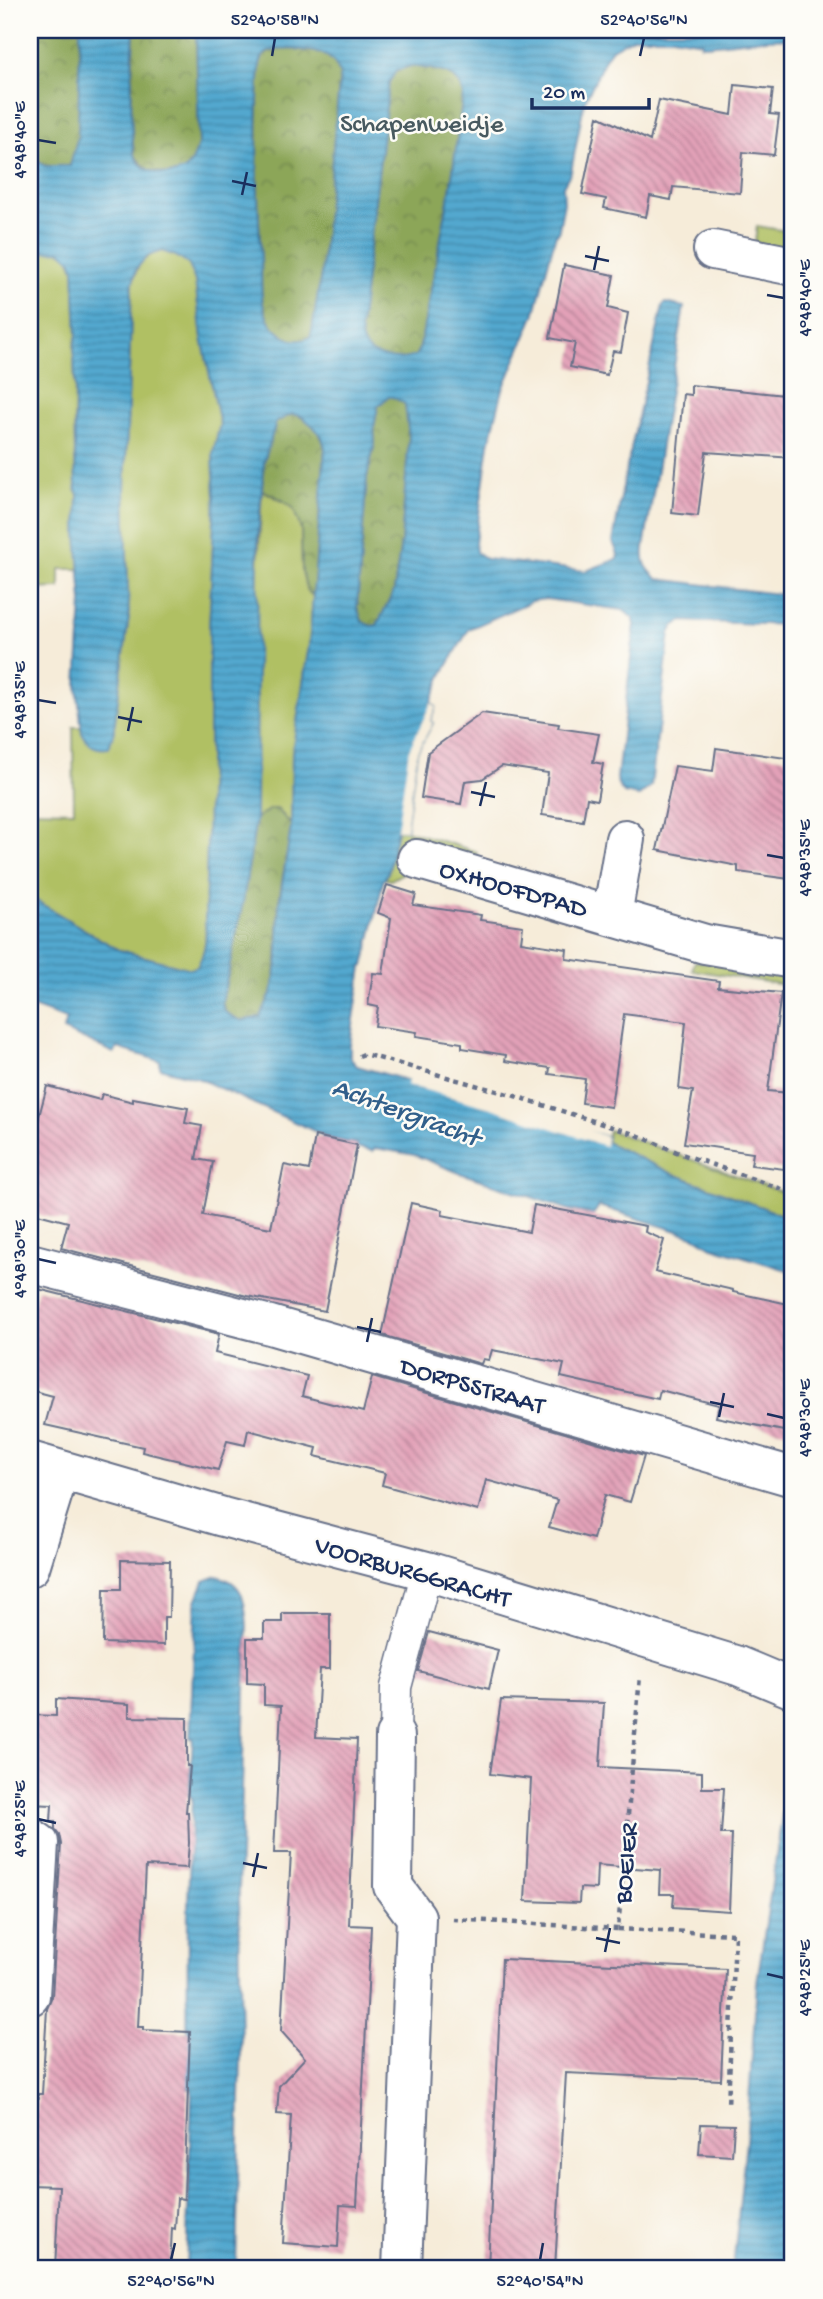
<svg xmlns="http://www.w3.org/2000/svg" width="823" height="2299" viewBox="0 0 823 2299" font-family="'Gochi Hand',sans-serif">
<defs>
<pattern id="forest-crowns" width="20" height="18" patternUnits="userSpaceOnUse" patternTransform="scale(1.75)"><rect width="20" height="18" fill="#8ca659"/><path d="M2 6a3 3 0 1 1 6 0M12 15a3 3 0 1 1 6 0" fill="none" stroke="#72884d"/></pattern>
<pattern id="water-rules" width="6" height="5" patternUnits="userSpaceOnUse" patternTransform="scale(1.75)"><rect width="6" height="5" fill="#53a8cf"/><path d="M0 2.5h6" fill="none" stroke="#4489ab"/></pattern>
<pattern id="building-back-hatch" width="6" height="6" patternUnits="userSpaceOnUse" patternTransform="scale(1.75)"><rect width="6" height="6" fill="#e3a1b8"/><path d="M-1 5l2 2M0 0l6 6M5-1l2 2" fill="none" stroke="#b78499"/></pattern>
</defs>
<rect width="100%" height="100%" fill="#fdfcf7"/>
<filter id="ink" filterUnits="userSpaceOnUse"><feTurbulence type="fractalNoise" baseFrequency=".0143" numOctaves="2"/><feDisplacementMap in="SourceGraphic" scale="14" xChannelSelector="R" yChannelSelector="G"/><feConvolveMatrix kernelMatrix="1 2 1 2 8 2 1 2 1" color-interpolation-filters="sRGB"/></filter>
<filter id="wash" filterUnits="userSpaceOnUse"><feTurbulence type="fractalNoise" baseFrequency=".00686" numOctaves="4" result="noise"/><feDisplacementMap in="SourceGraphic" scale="28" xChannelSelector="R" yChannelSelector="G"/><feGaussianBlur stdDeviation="1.57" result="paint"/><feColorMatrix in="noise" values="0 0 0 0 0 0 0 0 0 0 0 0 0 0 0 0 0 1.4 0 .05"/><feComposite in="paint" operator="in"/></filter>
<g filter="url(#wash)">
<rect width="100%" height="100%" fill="#f6ecd9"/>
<path fill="#b0c063" stroke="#667860" stroke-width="2" d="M757 226 793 232V257L755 242Z
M54 249 68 255 74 269 77 335 74 344 75 401 74 419 76 489 78 495 77 534 80 569H60V588L30 589V258L39 252Z
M161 251 176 256 189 264 195 281 202 338 220 424 213 453 215 497 209 630V763L205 922C207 939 205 951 198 967L191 969 119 950 30 897V810L74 811 73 727H81L82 733 113 736 129 617 125 490 132 287C137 265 140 258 161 251Z
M262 490 293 507 301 529 302 571 307 591 313 596 309 645 292 753 291 824 277 809 256 818V609Z
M397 830H406L477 852 475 859 410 869 391 880 385 879 389 870Z
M695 961 787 973 785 985 692 970Z
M609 1130 793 1196V1219L671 1173 606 1142Z"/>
<path fill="url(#forest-crowns)" stroke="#546a5c" stroke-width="2" d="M30 30H80L78 136 70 166H45L32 157 30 132Z
M134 30H196L199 142 194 159 183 172 167 174 148 170 134 155 131 114Z
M287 49C311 51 333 49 340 75L321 274 312 331 310 337C293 347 275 333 267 317 259 298 262 278 261 258 257 194 255 128 260 64 263 49 275 50 287 49Z
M410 66C432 69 459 69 463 95L451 185 420 347 416 355C404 362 377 359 367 350 361 344 361 336 360 328L389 82 396 71Z
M388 397H393L405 404 409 437 401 543 394 591 377 625 371 626 362 621 357 607 367 477 375 443 374 427 378 406Z
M292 414C309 417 321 432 325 448L313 596 307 591 302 571 301 529 293 508 281 499 262 490 264 462 276 422Z
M270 809H277L291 824C289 851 281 878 279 905 276 944 282 983 260 1017L242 1021 226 1013 222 1002 243 902 256 818Z"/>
<path fill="url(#water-rules)" stroke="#376c96" stroke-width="2" fill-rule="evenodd" d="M80 30H134C132 64 130 99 132 133 133 139 132 148 134 154 139 169 156 175 170 174 190 173 194 160 199 142L196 30H793V39C762 36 732 44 701 45L702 42 672 37H633L612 49 606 57 584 103 571 172 563 186 564 203 558 234H556L534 316 503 389 489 444 475 543 476 552 486 559 586 571 617 559 618 554 613 542 624 480 663 305 666 303 684 307 644 548C642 563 647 570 658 579L793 596V625L682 621 674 626 670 633 651 786 639 796 624 793 618 785 617 778 635 624 633 618 623 610 546 599 532 601 469 629 442 675 431 703 436 706 430 721 433 723 417 752 406 830H397L389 870 383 882 364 966 362 967 350 1045V1058L357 1066 607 1137 606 1142 671 1173 793 1219V1272L710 1246 696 1237 599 1206 593 1215 570 1210 457 1172 415 1155 375 1148 373 1151 356 1147 357 1144 323 1137V1135L200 1079 160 1068V1061L118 1048 114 1053 63 1030 66 1019 30 1006V897L119 950 191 969 198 966C205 950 207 939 205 922L209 763V630L215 497 213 453 220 424 202 338 195 281 189 265 176 256 162 251 147 256 136 269 132 287 125 490 129 617 113 736 108 748C96 750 87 744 82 733L77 686 82 602 77 534 78 495 76 489C75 456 74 423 75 389 76 372 71 351 77 335L74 269 72 261 61 251 39 252 30 258V132L32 158 45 166H70L78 136ZM287 49C311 51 333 49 340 75L321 274 312 331 310 337C293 347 275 333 267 317 259 298 262 278 261 258 257 194 255 128 260 64 263 49 275 50 287 49ZM410 66C432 69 459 69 463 95L451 185 420 347 416 355C404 362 377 359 367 349 361 344 361 336 360 328L389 82 396 71ZM388 397H393L405 404 409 437 401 543 394 591 377 625 371 626 362 621 357 607 367 477 375 443 374 427 378 406ZM292 414 301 416 313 426 322 437 325 448 309 645 292 753 291 827 279 904 278 959 272 992 260 1017 242 1021C232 1016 222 1014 222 1002L243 902 256 818 258 538 264 462 276 422Z
M217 1576C244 1582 245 1601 247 1625L239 1892 241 2054 236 2269H186L192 2089H187L188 1902 192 1797 189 1796 193 1738H190L196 1601 204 1581Z
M793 1776V2259H788V2269H733L747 2131 757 1982 787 1784Z"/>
<path fill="#f6ecd9" d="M431 703 436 706 430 721 433 723 417 752 406 830H397L409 750Z
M409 1077 585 1129 607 1137 605 1146 491 1108 407 1085Z"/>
<g id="blocks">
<path fill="url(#building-back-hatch)" d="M735 85 773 89 770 114 779 115 774 155 743 152 740 193 673 187 671 200 650 196 646 217 604 208 606 199 582 194 598 116 650 141 659 100 732 115Z
M564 265 614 275 608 308 628 313 621 352 613 351 607 375 570 367 575 343 550 338Z
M691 385 793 396V458L706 452 698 516 672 513 683 394 691 395Z
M482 713 559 724 558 728 599 734 593 762 603 764 597 800 587 798 583 821 542 815 548 773 502 766 482 779 465 781 461 804 421 798 428 752Z
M716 748 793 759V855L790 879 738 872V866L657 850 675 766 713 771Z
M387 885 416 894 413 905 481 915 480 920 523 926 521 942 567 949 566 959 719 981 718 987 781 993 768 1091 790 1093 784 1169 751 1165 753 1153 684 1143 693 1091 679 1089 686 1022 624 1014 611 1107 582 1103 585 1079 549 1074 550 1068 505 1061 506 1055 462 1048V1043L416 1036 417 1032 375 1026 378 1007 368 1005 373 973 383 974 391 918 378 913Z
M47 1086 100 1100 102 1094 133 1102V1098L188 1108 185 1123 202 1126 196 1159 213 1162 203 1215 271 1228 284 1165 309 1170 315 1136 357 1145 325 1311 247 1296 61 1248 68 1222 30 1212V1118L38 1120Z
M411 1203 443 1210 442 1215 529 1232 534 1205 646 1226 645 1232 664 1240 655 1272 733 1290V1292L793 1305V1433L716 1417 719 1405 660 1390 658 1399 561 1377 564 1364 492 1350 489 1360 483 1359 481 1364 382 1335Z
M38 1289 219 1334 215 1353 307 1376 302 1396 363 1412 372 1377 644 1456 630 1502 605 1495 593 1539 549 1527 557 1500 486 1480 478 1511 382 1485 385 1473 315 1456 317 1448 248 1430 245 1445 227 1441 218 1470 142 1452 143 1447 45 1425 53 1396 30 1390V1320Z
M121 1560 170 1561 169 1617H164V1645L103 1643 104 1589H121Z
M282 1613H330V1669H320L316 1737 357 1739 349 1925 371 1926 357 2206 340 2205 338 2247 283 2243 291 2115 277 2114 279 2086 305 2058 281 2031 291 1853H274L281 1706 264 1705V1684L247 1683V1638H264V1622H282Z
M429 1632 498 1650 489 1689 418 1671Z
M56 1699 129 1704V1717L187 1718V1766H190L186 1812H188L189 1843 187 1868 146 1866 138 2027H143V2030L190 2032 184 2199 177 2198 175 2229 172 2228 170 2269H55L59 2186 30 2185V2110L37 2111 38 2094H42L47 2009 52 1997 61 1844 59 1834 55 1829V1821H51L52 1805 30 1804V1748L32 1715 56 1716Z
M501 1700 604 1703 600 1767 702 1772V1788H724L721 1834H732L729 1911 673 1907 674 1894H659L660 1870 597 1865 596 1889 580 1888 579 1903 525 1901 531 1779 490 1774Z
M502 1959 726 1969 721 2080 566 2073 555 2269H488Z
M701 2124 734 2125 732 2156 699 2154Z"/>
</g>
</g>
<g filter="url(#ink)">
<use href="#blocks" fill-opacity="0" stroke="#687189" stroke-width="2"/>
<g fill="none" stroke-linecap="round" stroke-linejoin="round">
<defs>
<path id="pedestrian" d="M395 1736 396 1687 427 1571"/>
<path id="minor" d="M713 250 793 266
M417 859 705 944 793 959
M612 916 625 839
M30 1263 270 1325 793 1477
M30 1567 60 1470
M395 1736 393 1886 416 1917 402 2269
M30 1837 39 1843 30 1996"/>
<path id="tertiary" d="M30 1461 223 1517 427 1571 738 1666 793 1689"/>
</defs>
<use href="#pedestrian" stroke="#687189" stroke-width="33"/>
<use href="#minor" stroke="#687189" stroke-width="42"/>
<use href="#tertiary" stroke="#687189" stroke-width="42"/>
<path stroke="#687189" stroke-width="4.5" stroke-dasharray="5 5" stroke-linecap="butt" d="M359 1056 364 1054 515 1096 637 1135 679 1153 793 1193
M453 1919 618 1929 640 1676
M618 1929 735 1934 728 2106"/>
<use href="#pedestrian" stroke="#fff" stroke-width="30"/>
<use href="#minor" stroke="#fff" stroke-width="38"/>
<use href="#tertiary" stroke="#fff" stroke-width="38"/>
</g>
</g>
<path fill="none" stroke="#1b2f5e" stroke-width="2.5" d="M272 56 275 38M640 56 644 38M38 140 56 143M232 181 256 186M242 195 247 172M585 256 609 261M594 270 599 246M767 295 784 298M38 700 56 703M118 717 142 722M128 731 133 707M471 792 495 797M480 806 486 782M767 855 784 858M38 1259 56 1263M357 1327 381 1332M367 1342 372 1318M710 1402 734 1407M767 1414 784 1418M719 1417 724 1393M38 1819 56 1823M243 1863 267 1868M253 1877 258 1853M596 1938 620 1943M605 1952 610 1928M767 1974 784 1978M171 2260 175 2243M540 2260 543 2243"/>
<g text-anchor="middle" stroke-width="5" stroke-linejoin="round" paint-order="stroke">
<g font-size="26" fill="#485a60" stroke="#fdfcf7">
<text x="422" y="131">Schapenweidje</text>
</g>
<g font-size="26" fill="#1b2f5e" stroke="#fdfcf7">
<text transform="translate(514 887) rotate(16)" y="9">OXHOOFDPAD</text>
<text transform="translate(473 1384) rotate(16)" y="9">DORPSSTRAAT</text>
<text transform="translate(413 1570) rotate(16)" y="9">VOORBURGGRACHT</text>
<text transform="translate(624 1863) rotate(-85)" y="9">BOEIER</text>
</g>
<g font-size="28" font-style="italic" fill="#315f8b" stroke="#fdfcf7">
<text transform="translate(407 1110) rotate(20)" y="10">Achtergracht</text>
</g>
</g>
<rect width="823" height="2299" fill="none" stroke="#fdfcf7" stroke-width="77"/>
<path d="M532 98v10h117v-10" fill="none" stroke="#1b2f5e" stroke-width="3.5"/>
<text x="543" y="98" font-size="21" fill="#1b2f5e" stroke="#fdfcf7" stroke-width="5" paint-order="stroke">20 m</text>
<rect x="38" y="38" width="746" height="2222" fill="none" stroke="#1b2f5e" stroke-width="2.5"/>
<g font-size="18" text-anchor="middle" fill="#1b2f5e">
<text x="275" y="25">52°40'58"N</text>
<text x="644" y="25">52°40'56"N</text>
<text transform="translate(19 140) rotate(-90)" y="6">4°48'40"E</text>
<text transform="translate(804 298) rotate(-90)" y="6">4°48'40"E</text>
<text transform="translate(19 700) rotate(-90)" y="6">4°48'35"E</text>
<text transform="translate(804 858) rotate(-90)" y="6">4°48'35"E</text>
<text transform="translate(19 1259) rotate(-90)" y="6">4°48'30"E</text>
<text transform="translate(804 1418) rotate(-90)" y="6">4°48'30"E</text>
<text transform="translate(19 1819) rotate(-90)" y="6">4°48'25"E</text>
<text transform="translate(804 1978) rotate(-90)" y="6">4°48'25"E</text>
<text x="171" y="2286">52°40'56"N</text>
<text x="540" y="2286">52°40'54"N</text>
</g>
</svg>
